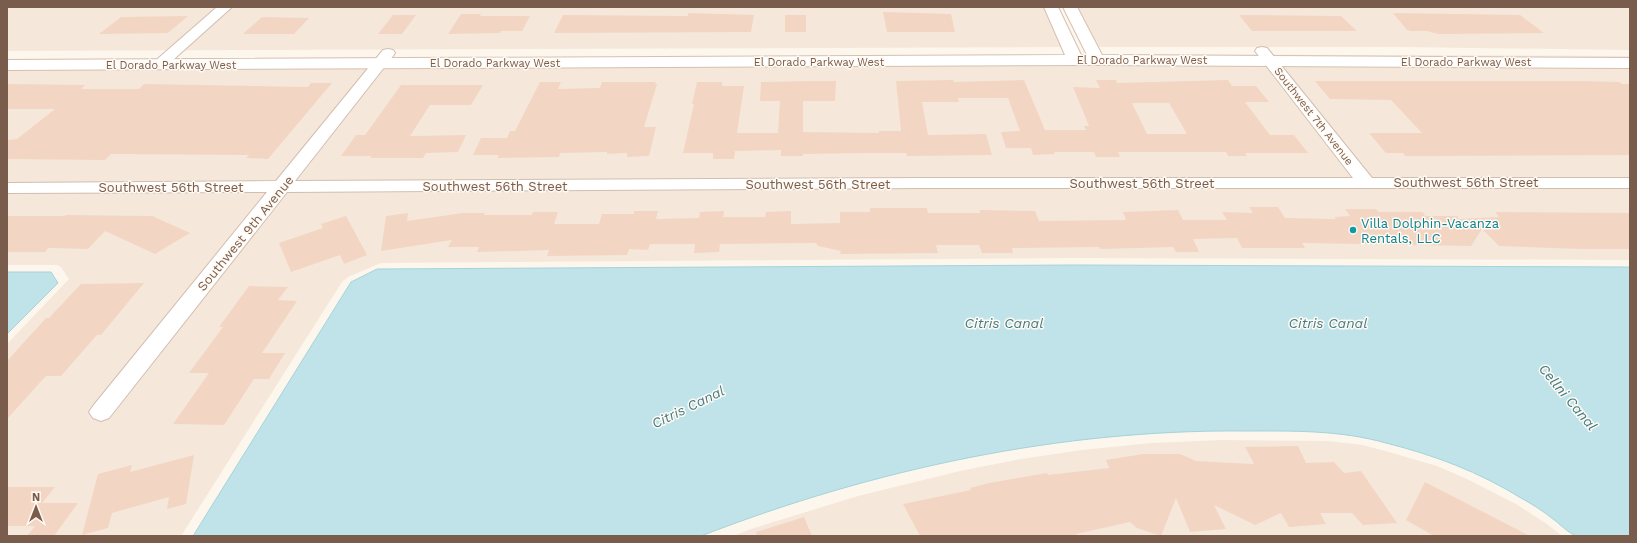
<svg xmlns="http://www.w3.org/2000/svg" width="1637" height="543" viewBox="0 0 1637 543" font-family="'Work Sans',sans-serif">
<rect width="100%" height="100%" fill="#fdf6ec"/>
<path fill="#f5e8da" d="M7 7H1044L1061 47 7 51Z
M1077 7H1630V50L1402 47H1098Z
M1102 54 1630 56V58L1103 56Z
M1065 55 1066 56 7 61V59Z
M1019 64 1630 67V260L1072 258 381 263 348 277 342 282 181 536H7V344L69 279 61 267 57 265H7V69Z
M1222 440 1328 441 1363 445 1389 452 1437 466 1465 478 1516 504 1547 524 1562 536H733L751 529 858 496 960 471 1021 459 1082 450 1151 443Z"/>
<path fill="#bfe3e8" stroke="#a5d3da" d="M1074 265 1630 267V536C1617 536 1604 536 1591 536 1587 536 1581 537 1577 536 1569 534 1560 524 1553 519 1543 511 1532 504 1521 498 1479 472 1434 455 1386 443 1340 430 1294 431 1247 431 1061 429 874 469 701 536H193L351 282 377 269Z
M7 272H51L58 283 7 334Z"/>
<path fill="#f3d5c3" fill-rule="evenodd" d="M883 12 951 14 955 32H887Z
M688 13 754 15 751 32 554 33 563 15 688 16Z
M1393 13 1520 15 1544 33 1438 34 1427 31H1411L1407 30Z
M461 14H481L480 16H530L522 31H501L500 33 448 34Z
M393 15H416L402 34H378Z
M785 15H806V32H785Z
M1239 15 1341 16 1357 31H1252Z
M188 16 168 33 99 34 121 17Z
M262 17 309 18 294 34H243Z
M953 80 954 82 1024 80 1045 130H1086L1084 126H1089L1073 87 1100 88 1096 80H1116L1117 83 1228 80 1232 86H1256L1269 102H1245L1270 135H1294L1308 153H1245L1247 156H1228L1226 152H1118L1120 157H1096L1094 152H1054L1055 154 1033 155 1031 148H1006L1001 132 1020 131 1008 98H958L959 102H922L928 135 986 134 992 155 907 156 906 153H867L803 154V156H781V150L735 151 734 159H713V153H683L694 104H692L697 82H722V86H744L737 133H778L780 101H760L761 82 813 81H836L835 101H803V132L879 133V131H901L896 81ZM1132 103H1169L1187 134H1147Z
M1315 81H1582L1619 82 1622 84H1630V155L1430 156H1405L1403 153H1386L1369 133H1422L1391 100 1330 99Z
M540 82H561L558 89 600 88 602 82H656L655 84H657L644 127H656L649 156 627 157V153L607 154V152L560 153 559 157 497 158 499 155H473L481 138H507L510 131H515Z
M311 83H332L268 159 246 158 249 155 111 154 105 160 7 159V140L17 139 55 109H7V84L85 85 81 89H139L144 84 308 87Z
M401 85H483L471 105H430L410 136 466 135 458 152 426 153 423 158H370L372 156H341L356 135H365Z
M1249 207H1278L1285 218 1336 219 1334 217 1350 216 1345 209H1376L1379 212H1423L1425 216H1457L1459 219 1499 217 1495 212 1630 213V249H1582L1499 246 1482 229 1471 246 1302 243 1305 248H1242L1237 238 1193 239 1199 252H1176L1173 247 1100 249 1099 247 1012 248 1013 253H982L979 245H936L938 253 840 254 841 251 818 246 816 243 720 244 719 252 694 253 695 244H650L648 250 629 249 627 255 547 256 549 250 477 252 479 247H448L452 240 381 251 386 216 408 213 407 221 463 213H485L484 215H532L533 212H558L554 224H599L602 214H634V211H658L656 219 699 218 700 212 724 211 723 217H765L766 212 791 211V224L840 223V212H870V208H927L928 213H980V210L1035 211 1039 221 1126 220 1123 212 1178 210 1183 220H1227L1222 212 1253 213Z
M66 215 152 216 190 233 155 254 105 231 88 249 48 248 45 252H7V216H64Z
M346 216 367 255 344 264 340 255 291 272 279 243 323 228 321 224Z
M144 283 101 335H97L61 376H46L7 419V361L46 318H49L81 284Z
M249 286 288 287 278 300 297 301 262 353H285L269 379H254L224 425 173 424 209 373H189L223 327H219Z
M1298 446 1306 463 1334 462 1344 473 1361 471 1397 523 1363 525 1352 513H1320L1326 524 1289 527 1281 513 1255 525 1214 505 1226 529 1190 532 1176 498 1161 536 1137 528 1130 522 1076 534 1077 536H920L903 504 971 490 970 488 989 483 1047 473 1048 475 1109 468 1106 460 1143 454H1180L1196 461 1254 464 1245 447Z
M194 455 186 504 167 509 169 497 112 513 108 528 82 535 98 474 132 465 130 472Z
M1425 482 1530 536H1434L1406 520Z
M7 487H55L42 503H78L54 536H27L35 526H7Z
M804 517 812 536H757L756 532Z"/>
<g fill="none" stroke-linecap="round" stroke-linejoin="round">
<defs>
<path id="street" d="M217 7H232L164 68 159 69 154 68 152 65 154 62Z
M1262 47 1267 48 1372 178H1630V188H924L287 192 109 418 101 421 93 418 89 412 93 406 267 192 7 193V183L276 181 383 50 388 49 393 50 395 53 393 56 295 181 924 178H1353L1255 51 1257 48Z"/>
<path id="secondary" d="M1044 7H1058L1081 55H1087L1063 7H1077L1102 55 1630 58V68L1097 65 7 70V60L1065 55Z"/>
</defs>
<use href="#street" stroke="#d1beb0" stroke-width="2"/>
<use href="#secondary" stroke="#d6c0b0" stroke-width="2"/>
<use href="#street" fill="#fff" fill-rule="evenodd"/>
<use href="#secondary" fill="#fff" fill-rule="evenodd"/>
</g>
<circle fill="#0f9aa8" stroke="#fffaf3" stroke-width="1.5" cx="1353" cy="230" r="4"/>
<g text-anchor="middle" stroke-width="3" stroke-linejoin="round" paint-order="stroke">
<g font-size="11" fill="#7a5c4d" stroke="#fffaf3">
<text x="1142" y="64">El Dorado Parkway West</text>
<text x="819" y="66">El Dorado Parkway West</text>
<text x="1466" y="66">El Dorado Parkway West</text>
<text x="495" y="67">El Dorado Parkway West</text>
<text x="171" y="69">El Dorado Parkway West</text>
<text transform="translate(1314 116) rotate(52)" y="4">Southwest 7th Avenue</text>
</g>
<g font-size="13" fill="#7a5c4d" stroke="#fffaf3">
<text x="1466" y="187">Southwest 56th Street</text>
<text x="1142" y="188">Southwest 56th Street</text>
<text x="818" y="189">Southwest 56th Street</text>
<text x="495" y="191">Southwest 56th Street</text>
<text x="171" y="192">Southwest 56th Street</text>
<text transform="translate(245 233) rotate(-51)" y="5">Southwest 9th Avenue</text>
</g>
<g font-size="13" fill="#0d838f" stroke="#fffaf3" text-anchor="start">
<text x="1361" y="228">Villa Dolphin-Vacanza<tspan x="1361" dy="15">Rentals, LLC</tspan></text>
</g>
<g font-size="14" font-style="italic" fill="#437c86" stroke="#fffaf3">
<text x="1004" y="328">Citris Canal</text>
<text x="1328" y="328">Citris Canal</text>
<text transform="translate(1568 397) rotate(50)" y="5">Cellni Canal</text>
<text transform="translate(688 407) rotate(-26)" y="5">Citris Canal</text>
</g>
</g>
<rect width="1637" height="543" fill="none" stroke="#7a5c4d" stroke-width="16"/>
<g transform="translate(36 507)" stroke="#fffaf3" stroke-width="3" paint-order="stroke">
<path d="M0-3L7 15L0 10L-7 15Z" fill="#7a5c4d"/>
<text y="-6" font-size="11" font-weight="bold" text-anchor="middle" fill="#7a5c4d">N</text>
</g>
</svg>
